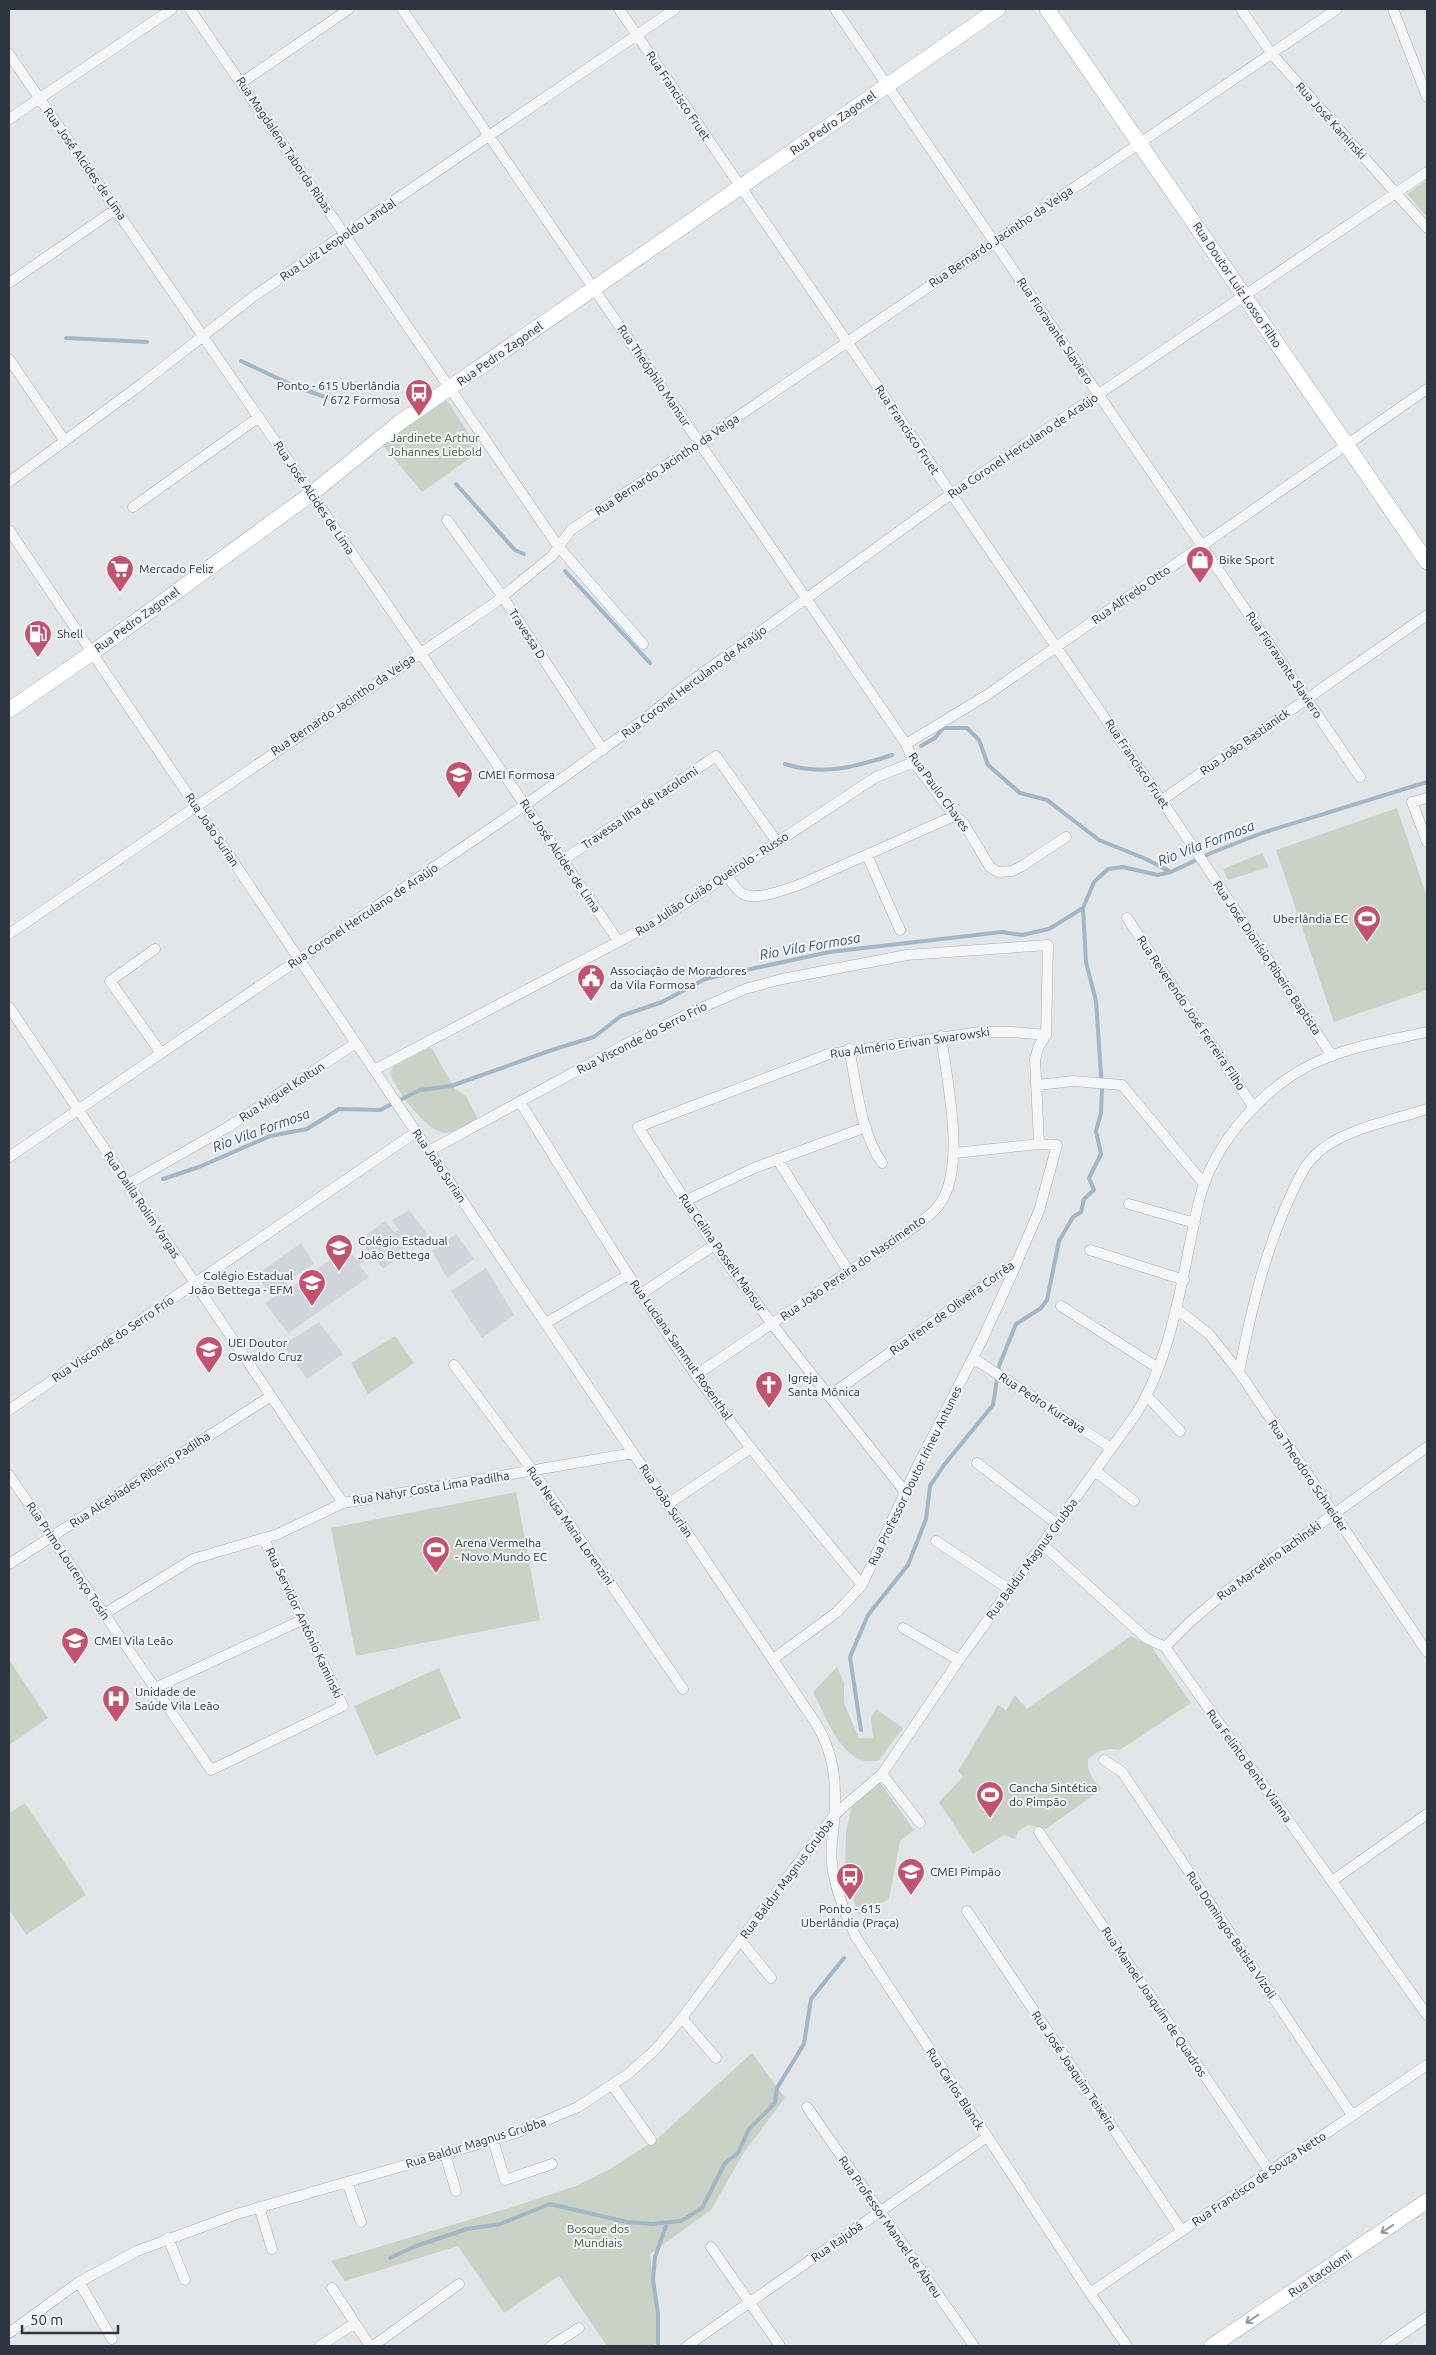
<svg xmlns="http://www.w3.org/2000/svg" width="1436" height="2355" viewBox="0 0 1436 2355" font-family="Ubuntu,sans-serif">
<rect width="100%" height="100%" fill="#e2e6e9"/>
<path fill="#d0d5db" d="M409 1210 428 1235 412 1248 402 1235 397 1240 408 1251 383 1269 372 1255 359 1265 369 1277 288 1333 265 1303 282 1292 278 1286 269 1292 256 1275 301 1243 314 1264 285 1282 290 1288 347 1248 356 1259 368 1251 361 1239 385 1221 394 1232 399 1230 392 1220Z
M456 1234 474 1259 447 1278 432 1251Z
M486 1268 514 1315 482 1338 451 1291Z
M319 1322 343 1354 307 1379 283 1345Z"/>
<path fill="#c9d2c4" d="M1427 180V217L1407 194Z
M446 399 480 451 422 492 381 443Z
M1397 808 1427 897V990L1334 1022 1276 850Z
M1262 853 1269 867 1228 880 1223 869Z
M431 1047 455 1089 466 1096 478 1119C468 1124 457 1132 446 1133 427 1133 395 1089 390 1073L394 1066Z
M395 1336 414 1363 368 1394 351 1363Z
M516 1492 540 1620 356 1656 331 1528Z
M1131 1636 1151 1646 1191 1703 1120 1750C1106 1747 1099 1750 1088 1759 1087 1773 1093 1780 1102 1789L1046 1829 1029 1825 1019 1830 1015 1839 1004 1835 973 1854 939 1802 963 1777 958 1771 998 1705 1006 1710 1015 1695 1027 1709Z
M9 1660 48 1718 9 1745Z
M837 1667 844 1683V1703L859 1738H873L871 1718 876 1709 903 1728 879 1760C844 1771 826 1717 813 1692Z
M439 1668 461 1718 376 1756 354 1706Z
M879 1781 914 1830 900 1841 889 1899 859 1915 845 1876 846 1832 852 1805Z
M25 1803 86 1895 26 1935 9 1909V1813Z
M752 2053 785 2098 743 2154 711 2210 650 2254 660 2341 652 2346H607L559 2276 504 2313 458 2246 345 2281 331 2261 509 2208 576 2186 610 2169 657 2139Z"/>
<g fill="none" stroke-linecap="round" stroke-linejoin="round">
<path stroke="#a1b6c6" stroke-width="4" d="M66 338 147 342
M241 361 294 386 345 404
M456 484 515 550 524 554
M565 571 650 663
M921 746 935 738 943 728H967L979 740 988 765 1020 793 1047 800 1099 840 1146 859 1171 872
M785 764C822 776 856 767 892 755
M163 1179 199 1167 270 1136 307 1129 339 1109 380 1110 420 1090 451 1086 555 1049 594 1037 621 1016 662 1002 705 979 829 952 1002 932 1022 935 1049 929 1083 908 1094 882 1108 869 1123 867 1158 875 1171 872 1211 853 1262 833 1427 782
M861 1730 850 1657 868 1615 908 1565 926 1519 930 1486 944 1465 993 1405 999 1366 1016 1324 1041 1308 1047 1300 1059 1241 1073 1217 1081 1212 1084 1199 1094 1190 1089 1178 1101 1154 1096 1131 1101 1113 1102 1089 1096 1001 1086 962 1083 908
M390 2258 416 2246 467 2229 500 2224 550 2204 627 2222 652 2224 681 2221 702 2208 725 2163 738 2153 749 2129 775 2103 777 2088 804 2044 811 1999 844 1958
M658 2344V2314L653 2279 655 2257 667 2223"/>
<defs>
<path id="street" d="M190 9 558 546 643 644
M402 9 906 744 914 762 954 816 963 822 990 867 998 872 1012 871 1022 866 1066 837
M619 9 1196 851 1332 1056
M835 9 1360 777
M1241 9 1271 53 1427 228
M1393 9 1427 97
M9 54 619 942
M241 83 349 9
M9 119 172 9
M9 283 116 209
M9 359 65 441
M9 482 143 383 254 296 675 9
M133 507 259 417
M447 520 503 597 603 750
M9 530 815 1722C835 1754 837 1784 834 1822 833 1836 830 1850 832 1864 835 1890 845 1914 856 1937L1090 2293 1127 2346
M906 744 987 695 1427 389
M1427 798 1412 802 1427 842
M1162 800 1427 615
M867 855 900 930
M563 860 716 756 777 842
M727 876C731 881 736 890 743 894 757 901 787 889 801 884L954 816
M1127 918 1254 1108
M9 934 496 602 552 556 571 530 1337 9
M155 949 110 981 161 1053
M9 1007 343 1503
M849 1049C857 1086 860 1131 882 1163
M374 1070 658 921 876 777 914 762
M1037 1085 1073 1081 1122 1085 1204 1184
M520 1102C574 1188 626 1275 684 1358 739 1437 801 1510 862 1585
M429 1151 626 1044 701 1008 745 989 782 979 907 955 1048 945 1046 1035 1039 1046 1035 1059 1039 1144 1057 1145 1039 1211 1017 1262 829 1396
M955 1153 1039 1144
M9 1157 525 805 646 718 682 688 951 494 1427 172
M777 1159 849 1272
M128 1184 228 1127 356 1043
M685 1201 754 1168 866 1127
M1129 1204 1195 1223
M1090 1250 1184 1280
M641 1294 714 1245
M1061 1306 1158 1368
M1177 1309 1209 1334 1239 1372 1427 1652
M546 1323 628 1275
M973 1358 1111 1448
M454 1365 533 1471 683 1689
M1239 1372C1251 1311 1264 1254 1290 1197 1299 1179 1305 1162 1321 1150 1348 1128 1394 1120 1427 1109
M696 1375 907 1232C918 1224 931 1216 939 1205 967 1168 947 1081 941 1036
M1147 1396 1180 1431
M9 1410 416 1132
M977 1463 1057 1524
M1095 1471 1134 1501
M9 1475 211 1770 343 1706 264 1539
M905 1492 772 1324 714 1245 638 1127 829 1054 980 1032H1012L1046 1035
M668 1504 751 1448
M936 1541 1009 1589
M1042 1544 1146 1638 1165 1647 1427 2015
M9 1564 271 1396
M104 1614 193 1559 278 1534 343 1503 633 1453
M903 1628 959 1660
M1165 1647 1190 1622 1224 1593 1427 1447
M773 1659 837 1612 862 1585 916 1469 983 1338 1017 1263
M155 1688 302 1620
M1104 1760 1122 1772 1352 2115
M882 1774 920 1823
M1039 1832 1270 2172
M1332 1881 1427 1814
M967 1911 1182 2231
M741 1941 771 1978
M682 2018 716 2058
M613 2086 651 2140
M807 2107 974 2346
M493 2140 505 2180 552 2164
M445 2154 456 2191
M347 2182 361 2222
M259 2207 272 2249
M168 2238 185 2280
M711 2247 780 2346
M79 2282 112 2339
M332 2288 370 2346
M1090 2293 1427 2065
M9 2333 79 2282 137 2251 237 2214 516 2133 578 2107 628 2074 656 2049 682 2018 835 1814 882 1774 959 1660 1136 1414C1175 1350 1182 1273 1199 1201 1213 1143 1266 1083 1321 1060 1355 1045 1392 1040 1427 1032
M320 2346 355 2323
M373 2346 459 2284
M551 2346 579 2328
M687 2346 987 2137
M1385 2346 1427 2317"/>
<path id="secondary" d="M1047 9 1427 562
M9 710 92 653 311 494 399 423 998 9
M1212 2346 1427 2201"/>
</defs>
<use href="#street" stroke="#a8adb3" stroke-width="11"/>
<use href="#secondary" stroke="#a8adb3" stroke-width="16"/>
<use href="#street" stroke="#f4f6f8" stroke-width="10"/>
<use href="#secondary" stroke="#fff" stroke-width="15"/>
</g>
<defs><path id="oneway-shaft" d="M-6 0H5M1.5-3L5.5 0L1.5 3" fill="none" stroke-width="1.6" stroke-linecap="round" stroke-linejoin="round" transform="scale(1.25)"/></defs>
<g stroke="#969aa0">
<use href="#oneway-shaft" transform="translate(1387 2229) rotate(146)"/>
<use href="#oneway-shaft" transform="translate(1252 2319) rotate(146)"/>
</g>
<defs>
<symbol id="bus-pin" viewBox="-11 -11 22 30"><path d="M0 17L-7.5 6A9.5 9.5 0 1 1 7.5 6Z" fill="#c2536f" stroke="#f2f4f7"/><path d="M-5-6H5V4H4V6H2V4H-2V6H-4V4H-5ZM-3.5-4V0h7V-4ZM-3.5 1.2v1.5H-2V1.2ZM2 1.2v1.5H3.5V1.2Z" fill="#fff"/></symbol>
<symbol id="shop-pin" viewBox="-11 -11 22 30"><path d="M0 17L-7.5 6A9.5 9.5 0 1 1 7.5 6Z" fill="#c2536f" stroke="#f2f4f7"/><path d="M-5-2.5h2.3a2.7 3.5 0 0 1 5.4 0H5L5.5 6h-11ZM-1.5-2.5h3a1.5 2.3 0 0 0-3 0Z" fill="#fff"/></symbol>
<symbol id="supermarket-pin" viewBox="-11 -11 22 30"><path d="M0 17L-7.5 6A9.5 9.5 0 1 1 7.5 6Z" fill="#c2536f" stroke="#f2f4f7"/><path d="M-6-5.5h2.5l.6 2H6L4.5 2H-2.5L-4.4-4H-6ZM-1.5 3.2a1.3 1.3 0 1 0 .1 0ZM3 3.2a1.3 1.3 0 1 0 .1 0Z" fill="#fff"/></symbol>
<symbol id="fuel-pin" viewBox="-11 -11 22 30"><path d="M0 17L-7.5 6A9.5 9.5 0 1 1 7.5 6Z" fill="#c2536f" stroke="#f2f4f7"/><path d="M-5.5-6h7V0h2V4h1.3V-2.5L3-4.5l.8-.8L6-3V5H2.5V1h-1V6h-7ZM-4.2-4.7v3.2H.2V-4.7Z" fill="#fff"/></symbol>
<symbol id="school-pin" viewBox="-11 -11 22 30"><path d="M0 17L-7.5 6A9.5 9.5 0 1 1 7.5 6Z" fill="#c2536f" stroke="#f2f4f7"/><path d="M0-5L7-2L0 1L-7-2ZM-4 1L0 2.5L4 1V4Q0 6-4 4Z" fill="#fff"/></symbol>
<symbol id="stadium-pin" viewBox="-11 -11 22 30"><path d="M0 17L-7.5 6A9.5 9.5 0 1 1 7.5 6Z" fill="#c2536f" stroke="#f2f4f7"/><path d="M0-5a6.5 5 0 1 0 0 10a6.5 5 0 1 0 0-10ZM-3.5-1.8h7v3.6h-7Z" fill="#fff"/></symbol>
<symbol id="civic-pin" viewBox="-11 -11 22 30"><path d="M0 17L-7.5 6A9.5 9.5 0 1 1 7.5 6Z" fill="#c2536f" stroke="#f2f4f7"/><path d="M-.6-6.5H3V-4.5H.6V-3L4-1V1h2V6H-6V1h2V-1L-.6-3ZM-1.2 2.5V6h2.4V2.5Z" fill="#fff"/></symbol>
<symbol id="church-pin" viewBox="-11 -11 22 30"><path d="M0 17L-7.5 6A9.5 9.5 0 1 1 7.5 6Z" fill="#c2536f" stroke="#f2f4f7"/><path d="M-1.2-6h2.4v3.5h3.3v2.4h-3.3V6h-2.4V-.1h-3.3v-2.4h3.3Z" fill="#fff"/></symbol>
<symbol id="hospital-pin" viewBox="-11 -11 22 30"><path d="M0 17L-7.5 6A9.5 9.5 0 1 1 7.5 6Z" fill="#c2536f" stroke="#f2f4f7"/><path d="M-5-5h3v3.5h4V-5h3V5h-3V1.5h-4V5h-3Z" fill="#fff"/></symbol>
</defs>
<g fill-rule="evenodd">
<use href="#bus-pin" x="403" y="377" width="32" height="43"/>
<use href="#shop-pin" x="1184" y="544" width="32" height="43"/>
<use href="#supermarket-pin" x="104" y="553" width="32" height="43"/>
<use href="#fuel-pin" x="22" y="618" width="32" height="43"/>
<use href="#school-pin" x="443" y="759" width="32" height="43"/>
<use href="#stadium-pin" x="1351" y="903" width="32" height="43"/>
<use href="#civic-pin" x="575" y="962" width="32" height="43"/>
<use href="#school-pin" x="323" y="1232" width="32" height="43"/>
<use href="#school-pin" x="296" y="1267" width="32" height="43"/>
<use href="#school-pin" x="193" y="1334" width="32" height="43"/>
<use href="#church-pin" x="753" y="1369" width="32" height="43"/>
<use href="#stadium-pin" x="420" y="1534" width="32" height="43"/>
<use href="#school-pin" x="59" y="1625" width="32" height="43"/>
<use href="#hospital-pin" x="100" y="1683" width="32" height="43"/>
<use href="#stadium-pin" x="974" y="1779" width="32" height="43"/>
<use href="#school-pin" x="895" y="1856" width="32" height="43"/>
<use href="#bus-pin" x="834" y="1861" width="32" height="43"/>
</g>
<g text-anchor="middle" stroke-width="4" stroke-linejoin="round" paint-order="stroke">
<g font-size="12" fill="#2c3540" stroke="#f2f4f7">
<text transform="translate(678 96) rotate(56)" y="4">Rua Francisco Fruet</text>
<text transform="translate(1331 121) rotate(48)" y="4">Rua José Kaminski</text>
<text transform="translate(833 123) rotate(-35)" y="4">Rua Pedro Zagonel</text>
<text transform="translate(284 145) rotate(56)" y="4">Rua Magdalena Taborda Ribas</text>
<text transform="translate(85 164) rotate(55)" y="4">Rua José Alcides de Lima</text>
<text transform="translate(1001 237) rotate(-34)" y="4">Rua Bernardo Jacintho da Veiga</text>
<text transform="translate(338 240) rotate(-34)" y="4">Rua Luiz Leopoldo Landal</text>
<text transform="translate(1237 285) rotate(56)" y="4">Rua Doutor Luiz Losso Filho</text>
<text transform="translate(1055 331) rotate(56)" y="4">Rua Fioravante Slaviero</text>
<text transform="translate(500 354) rotate(-35)" y="4">Rua Pedro Zagonel</text>
<text transform="translate(654 376) rotate(56)" y="4">Rua Theóphilo Mansur</text>
<text transform="translate(907 430) rotate(56)" y="4">Rua Francisco Fruet</text>
<text transform="translate(1023 446) rotate(-34)" y="4">Rua Coronel Herculano de Araújo</text>
<text transform="translate(667 465) rotate(-34)" y="4">Rua Bernardo Jacintho da Veiga</text>
<text transform="translate(314 498) rotate(56)" y="4">Rua José Alcides de Lima</text>
<text transform="translate(1131 595) rotate(-35)" y="4">Rua Alfredo Otto</text>
<text transform="translate(137 620) rotate(-36)" y="4">Rua Pedro Zagonel</text>
<text transform="translate(527 634) rotate(57)" y="4">Travessa D</text>
<text transform="translate(1284 665) rotate(56)" y="4">Rua Fioravante Slaviero</text>
<text transform="translate(694 682) rotate(-37)" y="4">Rua Coronel Herculano de Araújo</text>
<text transform="translate(343 705) rotate(-34)" y="4">Rua Bernardo Jacintho da Veiga</text>
<text transform="translate(1245 742) rotate(-35)" y="4">Rua João Bastianick</text>
<text transform="translate(1137 764) rotate(56)" y="4">Rua Francisco Fruet</text>
<text transform="translate(939 792) rotate(54)" y="4">Rua Paulo Chaves</text>
<text transform="translate(640 808) rotate(-34)" y="4">Travessa Ilha de Itacolomi</text>
<text transform="translate(212 830) rotate(56)" y="4">Rua João Surian</text>
<text transform="translate(560 856) rotate(56)" y="4">Rua José Alcides de Lima</text>
<text transform="translate(712 884) rotate(-33)" y="4">Rua Julião Guião Queirolo - Russo</text>
<text transform="translate(363 916) rotate(-34)" y="4">Rua Coronel Herculano de Araújo</text>
<text transform="translate(1267 958) rotate(56)" y="4">Rua José Dionísio Ribeiro Baptista</text>
<text transform="translate(1191 1013) rotate(56)" y="4">Rua Reverendo José Ferreira Filho</text>
<text transform="translate(642 1038) rotate(-27)" y="4">Rua Visconde do Serro Frio</text>
<text transform="translate(910 1043) rotate(-8)" y="4">Rua Almério Erivan Swarowski</text>
<text transform="translate(282 1092) rotate(-33)" y="4">Rua Miguel Koltun</text>
<text transform="translate(439 1166) rotate(56)" y="4">Rua João Surian</text>
<text transform="translate(142 1205) rotate(56)" y="4">Rua Dalila Rolim Vargas</text>
<text transform="translate(722 1253) rotate(55)" y="4">Rua Celina Posselt Mansur</text>
<text transform="translate(853 1268) rotate(-35)" y="4">Rua João Pereira do Nascimento</text>
<text transform="translate(952 1308) rotate(-36)" y="4">Rua Irene de Oliveira Corrêa</text>
<text transform="translate(113 1339) rotate(-34)" y="4">Rua Visconde do Serro Frio</text>
<text transform="translate(681 1350) rotate(55)" y="4">Rua Luciana Sammut Rosenthal</text>
<text transform="translate(1042 1403) rotate(33)" y="4">Rua Pedro Kurzava</text>
<text transform="translate(915 1476) rotate(-64)" y="4">Rua Professor Doutor Irineu Antunes</text>
<text transform="translate(1308 1476) rotate(56)" y="4">Rua Theodoro Schneider</text>
<text transform="translate(140 1480) rotate(-33)" y="4">Rua Alcebíades Ribeiro Padilha</text>
<text transform="translate(431 1488) rotate(-9)" y="4">Rua Nahyr Costa Lima Padilha</text>
<text transform="translate(666 1501) rotate(56)" y="4">Rua João Surian</text>
<text transform="translate(570 1526) rotate(55)" y="4">Rua Neusa Maria Lorenzini</text>
<text transform="translate(1032 1559) rotate(-54)" y="4">Rua Baldur Magnus Grubba</text>
<text transform="translate(68 1561) rotate(56)" y="4">Rua Primo Lourenço Tosin</text>
<text transform="translate(1269 1561) rotate(-36)" y="4">Rua Marcelino Iachinski</text>
<text transform="translate(304 1623) rotate(65)" y="4">Rua Servidor Antônio Kaminski</text>
<text transform="translate(1249 1766) rotate(54)" y="4">Rua Felinto Bento Vianna</text>
<text transform="translate(787 1879) rotate(-53)" y="4">Rua Baldur Magnus Grubba</text>
<text transform="translate(1231 1935) rotate(56)" y="4">Rua Domingos Batista Vizoli</text>
<text transform="translate(1154 2002) rotate(56)" y="4">Rua Manoel Joaquim de Quadros</text>
<text transform="translate(1074 2071) rotate(56)" y="4">Rua José Joaquim Teixeira</text>
<text transform="translate(955 2089) rotate(57)" y="4">Rua Carlos Blanck</text>
<text transform="translate(476 2143) rotate(-17)" y="4">Rua Baldur Magnus Grubba</text>
<text transform="translate(1259 2179) rotate(-34)" y="4">Rua Francisco de Souza Netto</text>
<text transform="translate(890 2227) rotate(55)" y="4">Rua Professor Manoel de Abreu</text>
<text transform="translate(837 2242) rotate(-35)" y="4">Rua Itajubá</text>
<text transform="translate(1320 2274) rotate(-34)" y="4">Rua Itacolomi</text>
</g>
<g font-size="12" fill="#2c3540" stroke="#f2f4f7" text-anchor="start">
<text x="400" y="390" text-anchor="end">Ponto - 615 Uberlândia<tspan x="400" dy="14">/ 672 Formosa</tspan></text>
<text x="1219" y="564">Bike Sport</text>
<text x="139" y="573">Mercado Feliz</text>
<text x="57" y="638">Shell</text>
<text x="478" y="779">CMEI Formosa</text>
<text x="1348" y="923" text-anchor="end">Uberlândia EC</text>
<text x="610" y="975">Associação de Moradores<tspan x="610" dy="14">da Vila Formosa</tspan></text>
<text x="358" y="1245">Colégio Estadual<tspan x="358" dy="14">João Bettega</tspan></text>
<text x="293" y="1280" text-anchor="end">Colégio Estadual<tspan x="293" dy="14">João Bettega - EFM</tspan></text>
<text x="228" y="1347">UEI Doutor<tspan x="228" dy="14">Oswaldo Cruz</tspan></text>
<text x="788" y="1382">Igreja<tspan x="788" dy="14">Santa Mônica</tspan></text>
<text x="455" y="1547">Arena Vermelha<tspan x="455" dy="14">- Novo Mundo EC</tspan></text>
<text x="94" y="1645">CMEI Vila Leão</text>
<text x="135" y="1696">Unidade de<tspan x="135" dy="14">Saúde Vila Leão</tspan></text>
<text x="1009" y="1792">Cancha Sintética<tspan x="1009" dy="14">do Pimpão</tspan></text>
<text x="930" y="1876">CMEI Pimpão</text>
<text x="850" y="1913" text-anchor="middle">Ponto - 615<tspan x="850" dy="14">Uberlândia (Praça)</tspan></text>
</g>
<g font-size="12" fill="#435a3a" stroke="#f2f4f7">
<text x="435" y="442">Jardinete Arthur<tspan x="435" dy="14">Johannes Liebold</tspan></text>
<text x="598" y="2233">Bosque dos<tspan x="598" dy="14">Mundiais</tspan></text>
</g>
<g font-size="14" font-style="italic" fill="#3a5770" stroke="#f2f4f7">
<text transform="translate(1206 843) rotate(-21)" y="5">Rio Vila Formosa</text>
<text transform="translate(810 946) rotate(-10)" y="5">Rio Vila Formosa</text>
<text transform="translate(261 1130) rotate(-20)" y="5">Rio Vila Formosa</text>
</g>
</g>
<rect width="1436" height="2355" fill="none" stroke="#2c3540" stroke-width="20"/>
<path d="M22 2325v8h96v-8" fill="none" stroke="#2c3540" stroke-width="2.5"/>
<text x="30" y="2325" font-size="15" fill="#2c3540" stroke="#f2f4f7" stroke-width="4" paint-order="stroke">50 m</text>
</svg>
